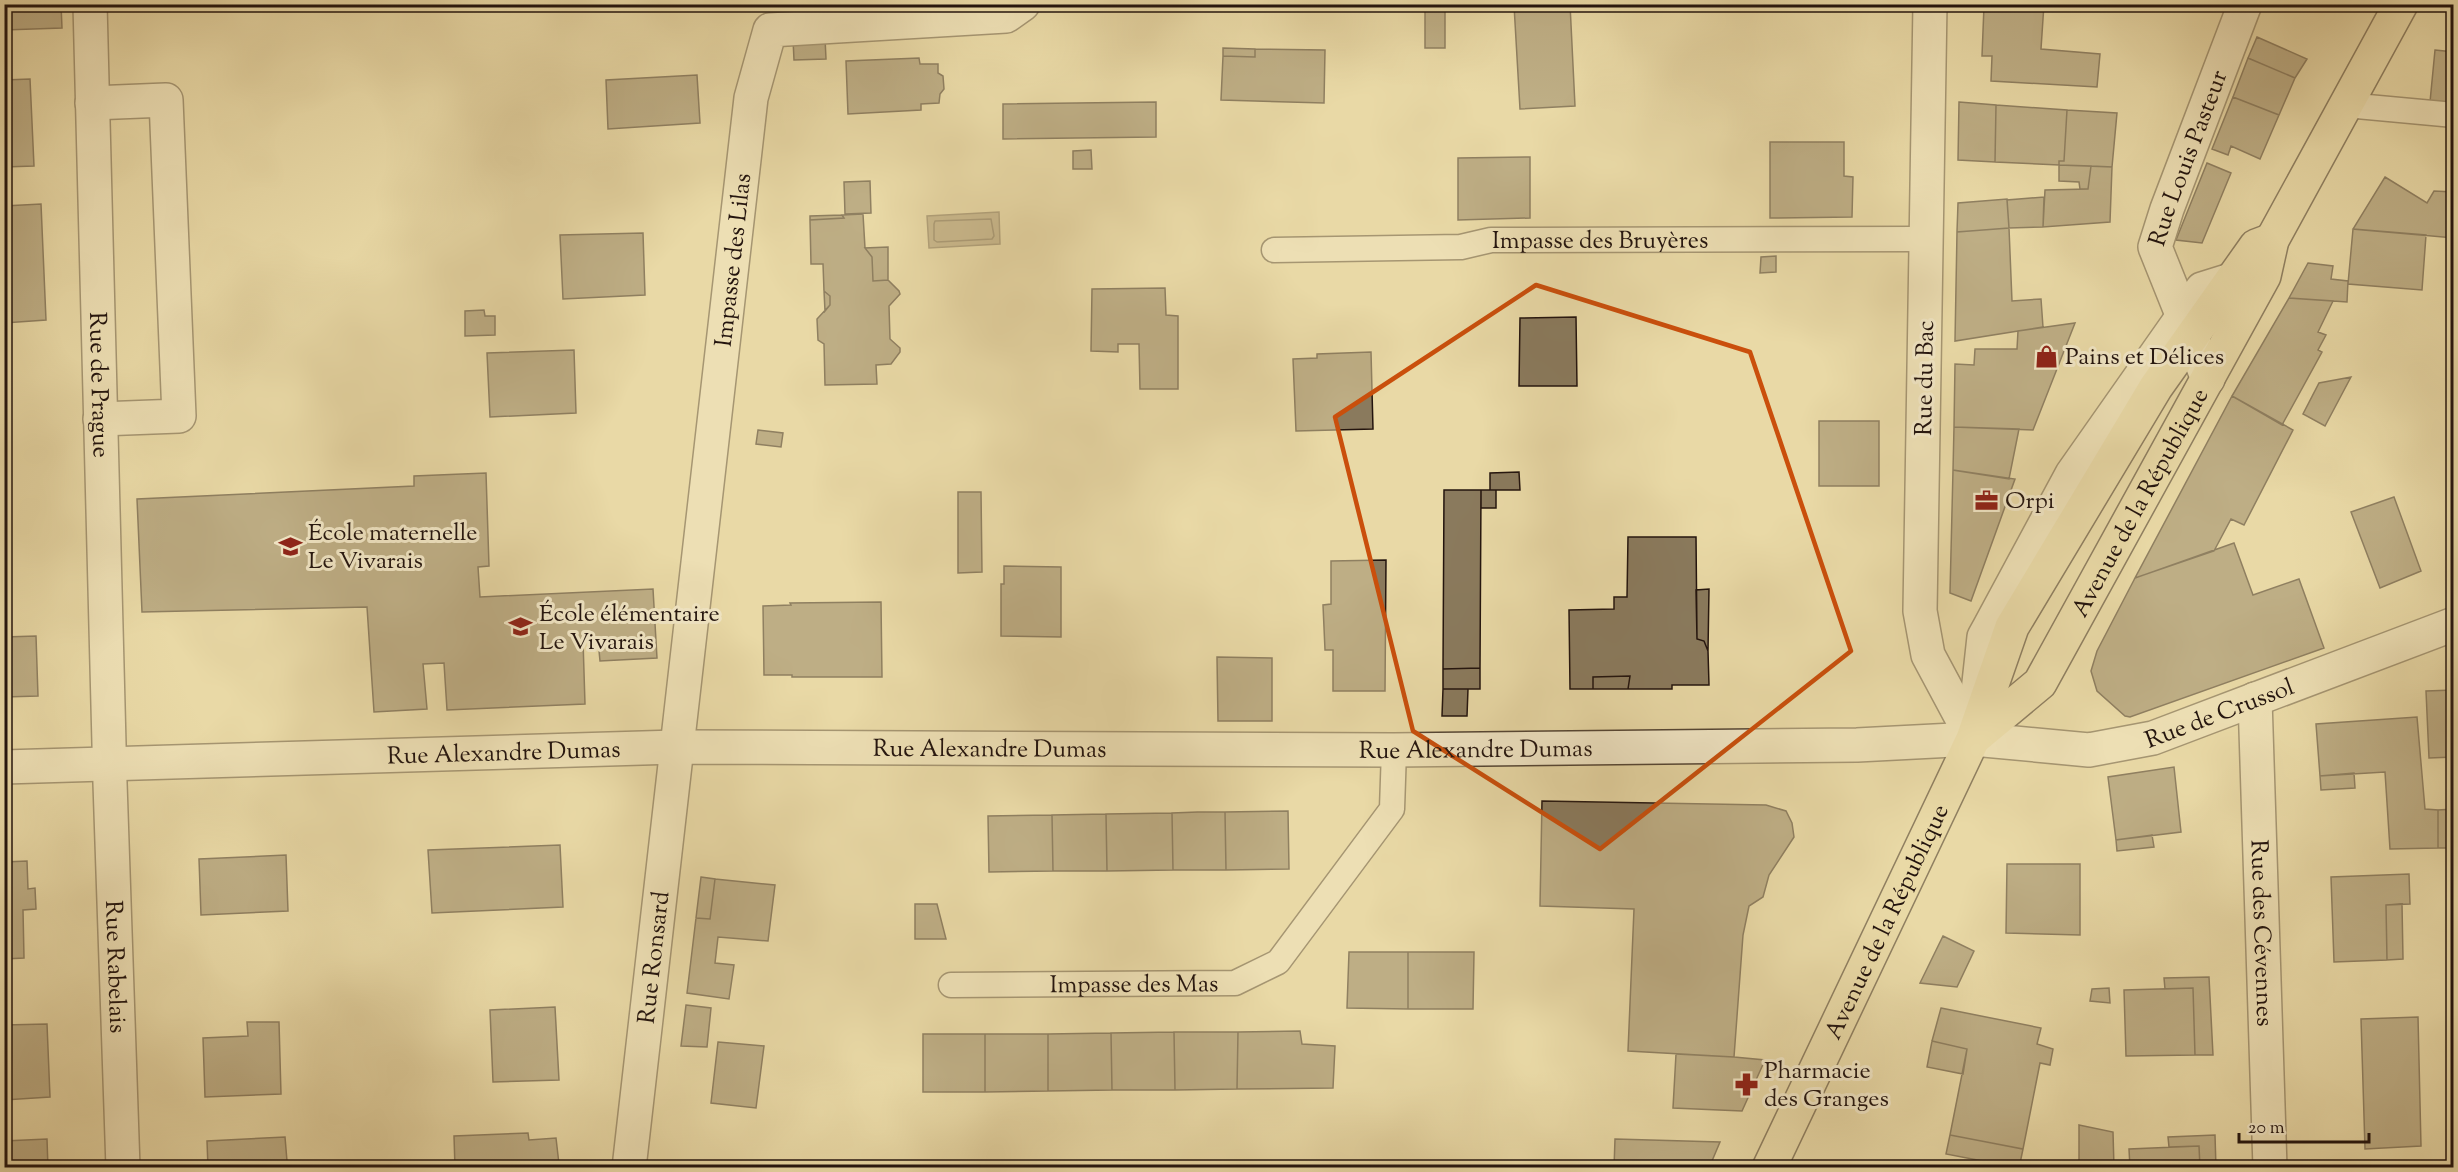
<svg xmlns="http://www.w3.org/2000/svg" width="2458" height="1172" viewBox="0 0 2458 1172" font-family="'Sorts Mill Goudy',serif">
<rect width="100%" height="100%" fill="#e9d9a6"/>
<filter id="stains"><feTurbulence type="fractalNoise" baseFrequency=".00333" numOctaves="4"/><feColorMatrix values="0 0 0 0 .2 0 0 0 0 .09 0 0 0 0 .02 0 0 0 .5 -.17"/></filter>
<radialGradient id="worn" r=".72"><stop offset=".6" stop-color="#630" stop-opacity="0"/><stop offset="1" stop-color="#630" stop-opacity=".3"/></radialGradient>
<path fill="#a69672" stroke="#72624a" stroke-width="1.5" d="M999 212 1000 244 929 248 927 216Z"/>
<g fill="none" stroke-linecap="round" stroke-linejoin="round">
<path stroke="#645540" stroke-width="1.5" d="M991 219 994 236 992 239 937 242 934 240V224L935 221Z"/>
</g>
<path fill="#8a7a5d" stroke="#23140e" stroke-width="1.5" d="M4 4H61L62 28 4 30Z
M1570 4 1575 106 1520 109 1514 5Z
M1976 4H2044L2041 49 2100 54 2097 87 1991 81 1992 56H1982L1984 6Z
M1425 9H1445V48H1425Z
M2257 37 2307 59 2295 78 2248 58Z
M825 38 826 59 794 60 793 39Z
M1223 48 1255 49V57L1223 56Z
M1255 49 1325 50 1324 103 1221 100 1223 56 1255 57Z
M2435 50 2454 52V104L2430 102Z
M919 58 920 64H938V73L943 76 944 89 940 94 939 103 921 104V110L848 114 846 61Z
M2248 58 2295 78 2279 115 2233 97Z
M697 75 700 123 608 129 606 80Z
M30 79 34 166 4 167V80Z
M2233 97 2279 115 2260 159 2231 146 2228 155 2212 149Z
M1156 102V137L1003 139V104Z
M1959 102 1996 105 1995 162 1958 160Z
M1996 105 2067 110 2064 161H2059V165L1995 162Z
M2067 110 2117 113 2112 167 2059 165V161H2064Z
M1770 142H1844V176L1853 177 1852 217 1770 218Z
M1091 150 1092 169H1073V151Z
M1530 157V218L1458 220V158Z
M2207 163 2231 173 2202 243 2176 240Z
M2059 165 2091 166 2088 189H2080L2079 182 2059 181Z
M2091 166 2112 167 2110 222 2043 227 2045 190 2088 189Z
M2385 177 2427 203 2434 191 2454 192V238L2353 229Z
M870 181 871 213 845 214 844 182Z
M2044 197 2043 227 2009 228 2007 200Z
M2007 199 2009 228 1957 232 1958 203Z
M41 204 46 320 4 323V206Z
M863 214 865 248 872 257 873 281 888 280 899 291 900 294 889 306 890 339 900 348V352L891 364 876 365 877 384 825 385 824 344 818 340 817 319 830 305V296L824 291 823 264H811L810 220 844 218 842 215Z
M842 215 844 218 810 220V216Z
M2009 228 2012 301 2041 299 2043 327 1955 341 1957 232Z
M2353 229 2426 235 2422 290 2348 284Z
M643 233 645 295 563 299 560 235Z
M888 247V280L873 281 872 257 865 248Z
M1776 256V272L1760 273 1761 257Z
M2308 263 2333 266 2331 279 2348 281 2347 302 2289 298Z
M1165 288 1166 315 1178 316V389H1140L1139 344H1118V352L1091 351 1092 289Z
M824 291 830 296V305L825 311Z
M2289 298 2333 301 2318 332 2326 335 2318 350 2322 352 2282 425 2232 396Z
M484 310 485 316H495V335L465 336V311Z
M1576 317 1577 386H1519L1520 318Z
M2075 323 2033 430 1954 427 1955 364 1974 365 1975 349H2017L2018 331Z
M574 350 576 413 490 417 487 353Z
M1371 352 1373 429 1296 431 1293 359 1317 358V354Z
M2351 377 2325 426 2303 414 2319 383Z
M2232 396 2293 430 2244 525 2231 519 2214 551 2135 578Z
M1819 421H1879V486H1819Z
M1954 427 2019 429 2009 479 1953 470Z
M758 430 783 433 781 447 756 444Z
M1953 470 2015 479 1971 601 1950 593Z
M1519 472 1520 490H1490V473Z
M486 473 489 566 478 567 480 597 653 589 657 658 600 661 598 640H583L585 704 447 710 444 663 423 664 427 709 374 712 367 607 142 612 137 499 414 486V476Z
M1444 490H1481L1480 668 1443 669Z
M1481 490H1496V508H1481Z
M958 492H981L982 572 958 573Z
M2394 497 2421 571 2380 588 2351 512Z
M1628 537H1696L1697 639 1704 641 1708 651 1709 685H1672V689H1628L1630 676 1593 677V689H1570L1569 610 1614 609V597H1627Z
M2234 543 2253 595 2299 579 2324 648 2130 717 2125 716 2097 691 2091 671 2097 651 2135 578Z
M1386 560 1385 691H1333V650H1325L1323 605 1331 604V561Z
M1004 566 1061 567V637L1001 636V584H1004Z
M1709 589 1708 651 1704 641 1697 639 1696 590Z
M881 602 882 677H792V675H764L763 606 791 605 790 603Z
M36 636 38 696 4 697V637Z
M1217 657 1272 658V721H1218Z
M1480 668V689H1443V669Z
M1630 676 1628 689H1593V677Z
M1443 689H1468L1467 716H1442Z
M2454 690V757L2429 758 2426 691Z
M2417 717 2425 809 2438 810V848L2390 849 2385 772 2320 776 2316 724Z
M2174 767 2181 832 2116 840 2108 777Z
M2354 773 2355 788 2321 790 2320 776Z
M1542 801 1766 805 1786 811 1792 823 1794 837 1769 875 1763 897 1749 906 1743 935 1734 1057 1628 1051 1634 909 1540 906Z
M2454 809V848H2438V810Z
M1288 811 1289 869 1226 870 1225 812Z
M1198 812H1225L1226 870H1173L1172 813Z
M1172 813 1173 870 1107 871 1106 814Z
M1106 814 1107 871H1053L1052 815Z
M1052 815 1053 871 989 872 988 816Z
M2152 835 2154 847 2117 851 2116 840Z
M560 845 563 907 432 913 428 850Z
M2449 848H2454V889H2450Z
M286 855 288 911 201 915 199 859Z
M27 861 28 889 35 888 36 909 23 910 24 958 4 959V862Z
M2007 864H2080V935L2006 933Z
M2409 874 2410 904 2386 905 2387 960 2334 962 2331 877Z
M701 877 715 879 710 919 696 918Z
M715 879 775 885 768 941 718 937 715 963 734 965 729 999 687 993 696 918 710 919Z
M915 904H937L946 939H915Z
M2402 904 2403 959 2387 960 2386 905Z
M1943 936 1974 951 1957 987 1920 983Z
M1349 952H1408V1009L1347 1008Z
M1408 952H1474L1473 1009H1408Z
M2209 977 2213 1055H2195L2193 988 2165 989 2164 978Z
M2109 988 2110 1003 2090 1001 2092 989Z
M2193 988 2195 1055 2126 1056 2124 990Z
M686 1005 711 1008 707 1047 681 1046Z
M555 1007 559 1080 493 1082 490 1010Z
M1941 1008 2041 1028 2037 1044 2053 1049 2050 1065 2040 1063 2023 1149 1950 1135 1967 1049 1932 1041Z
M2418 1017 2421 1146 2365 1149 2361 1019Z
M247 1022H279L281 1094 205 1097 203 1038 248 1036Z
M47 1024 50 1097 4 1100V1025Z
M1300 1031 1302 1044 1335 1046 1333 1088 1237 1089 1238 1032Z
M1174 1032H1238L1237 1089 1175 1090Z
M1174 1032 1175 1090H1112L1111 1033Z
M1111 1033 1112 1090 1048 1091V1034Z
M923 1034H985V1092H923Z
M985 1034H1048V1091L985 1092Z
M1932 1041 1967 1049 1963 1074 1927 1067Z
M718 1042 764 1046 756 1108 711 1103Z
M1676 1054 1734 1057 1765 1060 1742 1111 1673 1108Z
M2079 1125 2113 1132 2114 1168H2079Z
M528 1133 529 1140 556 1138 559 1164 552 1165V1168H455L454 1136Z
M1950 1135 2023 1149 2019 1168 1946 1154Z
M2215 1135 2216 1168H2200L2199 1146 2169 1147 2168 1137Z
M285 1137 287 1161H279V1168H208L207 1141Z
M47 1139 48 1168H4V1141Z
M1615 1139 1720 1142 1709 1168H1614Z
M2199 1146 2200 1168H2130L2129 1149Z
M1467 1161V1168H1446V1162Z"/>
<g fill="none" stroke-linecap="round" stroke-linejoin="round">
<defs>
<g id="lane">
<path d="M2346 105 2454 115"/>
<path id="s1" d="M1274 250 1461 247 1491 240 1926 239"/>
<path id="s2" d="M951 985 1235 983 1278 962 1392 809 1394 750"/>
</g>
<g id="street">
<path id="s3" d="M90 4 110 783 123 1168"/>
<path d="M1930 4 1920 611 1928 655 1973 739"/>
<path d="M92 103 166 100 179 416 100 419"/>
<path id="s4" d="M2208 379 2155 247 2167 209 2245 4"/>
<path id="s5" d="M2255 699 2270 1168"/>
<path d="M1976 710 1984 637 1989 628 2072 474 2202 289 2234 279"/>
<path id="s6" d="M4 767 676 747 1394 750 1857 745 1973 739 2089 750 2153 738 2454 624"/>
<path id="s7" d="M629 1168 751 98 770 30 1006 16 1023 4"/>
</g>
<g id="primary">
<path id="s8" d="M1974 738 2040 683 2264 276 2272 240 2401 4"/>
<path id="s9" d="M1769 1168 1973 739 2012 627 2156 387 2256 246 2272 240"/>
</g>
</defs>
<use href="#lane" stroke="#544534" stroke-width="27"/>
<use href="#street" stroke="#544534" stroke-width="36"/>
<use href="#primary" stroke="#23140e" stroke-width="36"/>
<use href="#lane" stroke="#f1e6c5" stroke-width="24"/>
<use href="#street" stroke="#f1e6c5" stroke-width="33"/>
<use href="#primary" stroke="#e9d9a6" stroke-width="33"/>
</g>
<path d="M0 0H2458V1172H0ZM1536 285 1750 352 1851 651 1600 849 1413 731 1335 417Z" fill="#e9d9a6" fill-opacity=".55" fill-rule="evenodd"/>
<path fill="none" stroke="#ca4f0c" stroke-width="4.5" stroke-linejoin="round" d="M1536 285 1750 352 1851 651 1600 849 1413 731 1335 417Z"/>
<defs>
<symbol id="shop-bare" viewBox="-9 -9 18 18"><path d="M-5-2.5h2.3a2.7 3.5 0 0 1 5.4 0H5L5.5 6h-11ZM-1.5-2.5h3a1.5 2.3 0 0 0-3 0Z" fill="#8f2418" stroke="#f1e6c5" stroke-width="2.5" paint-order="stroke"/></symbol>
<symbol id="office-bare" viewBox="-9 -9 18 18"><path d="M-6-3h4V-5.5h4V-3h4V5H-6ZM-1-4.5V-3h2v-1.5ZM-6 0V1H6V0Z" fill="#8f2418" stroke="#f1e6c5" stroke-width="2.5" paint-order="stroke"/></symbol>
<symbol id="school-bare" viewBox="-9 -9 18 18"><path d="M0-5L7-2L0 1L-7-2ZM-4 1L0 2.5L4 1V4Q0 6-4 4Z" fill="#8f2418" stroke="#f1e6c5" stroke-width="2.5" paint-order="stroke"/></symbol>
<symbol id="pharmacy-bare" viewBox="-9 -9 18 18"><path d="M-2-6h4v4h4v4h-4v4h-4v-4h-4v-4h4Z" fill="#8f2418" stroke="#f1e6c5" stroke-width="2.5" paint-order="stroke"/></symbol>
</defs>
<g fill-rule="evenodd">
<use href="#shop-bare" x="2030" y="340" width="33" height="33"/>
<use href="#office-bare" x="1970" y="484" width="33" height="33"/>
<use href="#school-bare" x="274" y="530" width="33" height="33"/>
<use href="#school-bare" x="504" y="610" width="33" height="33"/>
<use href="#pharmacy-bare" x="1730" y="1068" width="33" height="33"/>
</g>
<g text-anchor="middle" stroke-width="6" stroke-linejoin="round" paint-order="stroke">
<g font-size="24" fill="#23140e" stroke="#f1e6c5">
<text dy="8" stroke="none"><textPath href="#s4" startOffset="237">Rue Louis Pasteur</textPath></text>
<text dy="8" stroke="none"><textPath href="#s1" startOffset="327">Impasse des Bruyères</textPath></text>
<text dy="8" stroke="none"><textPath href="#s7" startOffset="914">Impasse des Lilas</textPath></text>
<text transform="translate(1924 378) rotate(-89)" y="8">Rue du Bac</text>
<text dy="8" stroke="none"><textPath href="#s3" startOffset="381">Rue de Prague</textPath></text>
<text dy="8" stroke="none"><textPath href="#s8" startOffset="292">Avenue de la République</textPath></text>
<text dy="8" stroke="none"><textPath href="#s6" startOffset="2222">Rue de Crussol</textPath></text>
<text dy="8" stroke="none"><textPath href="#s6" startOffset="986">Rue Alexandre Dumas</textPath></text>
<text dy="8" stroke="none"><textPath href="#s6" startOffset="1472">Rue Alexandre Dumas</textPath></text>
<text dy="8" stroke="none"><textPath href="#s6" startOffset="500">Rue Alexandre Dumas</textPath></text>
<text dy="8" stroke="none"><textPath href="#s9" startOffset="273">Avenue de la République</textPath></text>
<text dy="8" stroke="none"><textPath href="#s5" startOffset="234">Rue des Cévennes</textPath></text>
<text dy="8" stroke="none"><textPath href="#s7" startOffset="212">Rue Ronsard</textPath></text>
<text dy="8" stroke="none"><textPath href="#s3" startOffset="963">Rue Rabelais</textPath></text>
<text dy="8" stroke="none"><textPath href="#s2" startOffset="183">Impasse des Mas</textPath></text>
</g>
<g font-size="24" fill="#23140e" stroke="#f1e6c5" text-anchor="start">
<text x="2065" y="364">Pains et Délices</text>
<text x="2005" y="508">Orpi</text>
<text x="308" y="540">École maternelle<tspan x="308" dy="28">Le Vivarais</tspan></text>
<text x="539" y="621">École élémentaire<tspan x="539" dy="28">Le Vivarais</tspan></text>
<text x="1764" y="1078">Pharmacie<tspan x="1764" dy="28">des Granges</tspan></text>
</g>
</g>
<rect width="2458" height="1172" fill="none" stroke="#e9d9a6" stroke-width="24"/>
<rect x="6" y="6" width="2446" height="1160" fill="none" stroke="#23140e" stroke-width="3"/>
<rect x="12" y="12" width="2434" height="1148" fill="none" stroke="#23140e" stroke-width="1.5"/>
<path d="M2239 1133v9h130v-9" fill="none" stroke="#23140e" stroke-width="3"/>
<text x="2248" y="1133" font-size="18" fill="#23140e" stroke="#f1e6c5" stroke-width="4.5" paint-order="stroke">20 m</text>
<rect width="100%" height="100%" filter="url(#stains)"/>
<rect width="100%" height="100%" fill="url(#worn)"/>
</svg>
